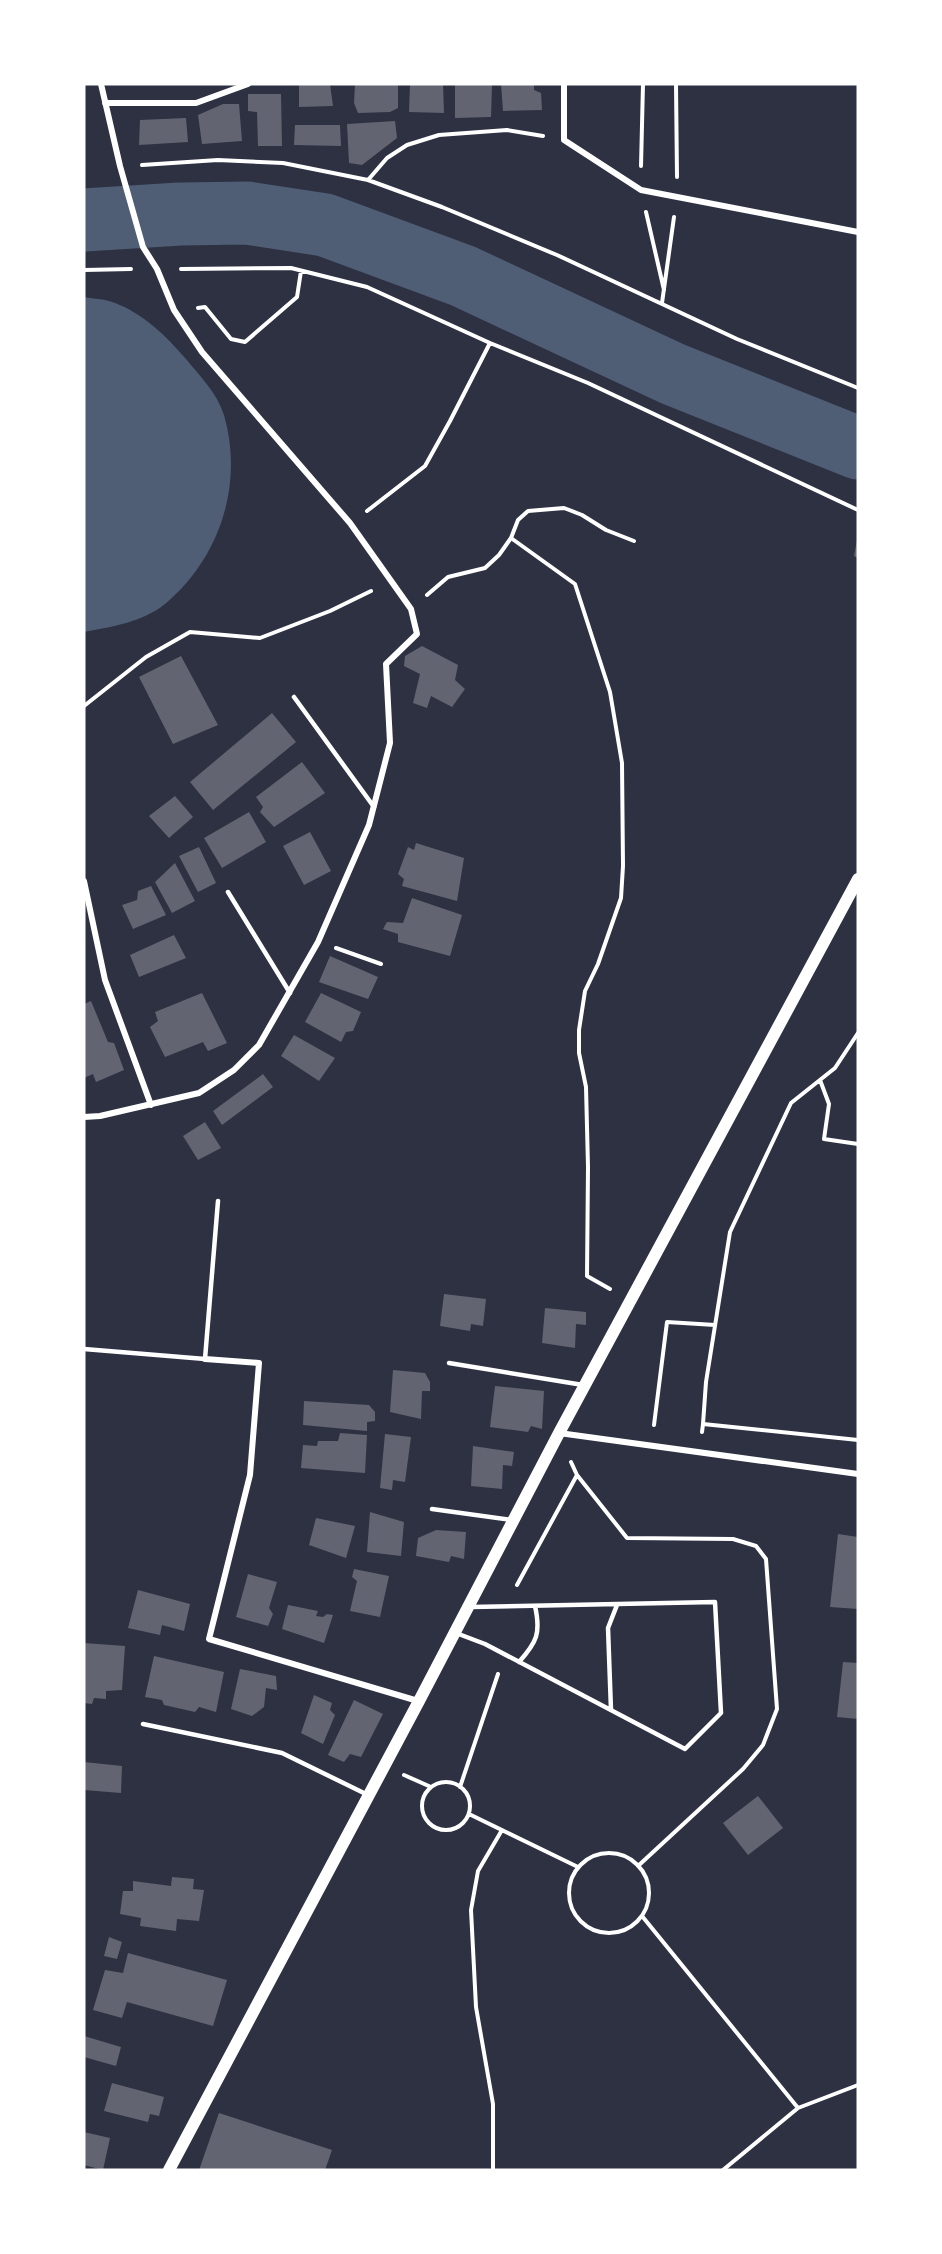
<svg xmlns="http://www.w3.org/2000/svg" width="942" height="2254" viewBox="0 0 942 2254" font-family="Raleway,sans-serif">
<rect width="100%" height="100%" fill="#2d3142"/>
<path fill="#4f5d75" d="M84 297C94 299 106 299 115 303 144 314 166 336 186 359 200 376 217 393 224 415 244 484 220 558 165 604 143 622 111 627 84 632Z"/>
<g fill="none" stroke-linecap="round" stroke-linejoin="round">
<path stroke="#4f5d75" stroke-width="63" d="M84 220 180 214 247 213 325 225 463 276 673 374 858 448"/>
</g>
<path fill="#626471" d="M299 84H330L333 106 299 107Z
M355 84H398V108L390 112 358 113 354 103Z
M410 84H443L444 113 409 112Z
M455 84H492L491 117 455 118Z
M501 84H534V90L541 93 542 110 503 111Z
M248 94H281L282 146H258L257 112 248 111Z
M223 104H239L242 141 202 144 198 115Z
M186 118 188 142 139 145 140 120Z
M395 121 397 138 362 165 349 163 347 124Z
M295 125H340L341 146 294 145Z
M857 540H858V558L854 556Z
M422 646 458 665 455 680 465 689 452 707 431 696 427 708 413 703 420 674 404 666 405 656Z
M181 656 218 725 173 744 139 677Z
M272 713 296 742 213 810 190 782Z
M302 762 325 793 274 827 260 812 263 807 256 797Z
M175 796 193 817 169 838 149 816Z
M249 812 266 842 222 868 204 838Z
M310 832 331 871 304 885 283 846Z
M416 843 464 858 457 901 402 886 404 879 398 874 408 847 414 850Z
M199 847 216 883 198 892 179 856Z
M175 863 195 901 172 913 155 882Z
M151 886 166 915 133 929 122 905 137 900 138 891Z
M412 898 462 915 450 956 398 942V934L383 929 387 922 403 923Z
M174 935 186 958 139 977 130 955Z
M330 956 378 977 368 999 319 982Z
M202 993 227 1043 208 1051 203 1042 165 1057 150 1027 158 1021 155 1012Z
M321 993 361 1012 353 1031 346 1032 341 1042 305 1022Z
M91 1001 108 1042 114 1043 124 1070 96 1082 93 1074 84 1078V1004Z
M294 1035 335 1058 319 1081 281 1056Z
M263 1074 273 1087 222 1125 213 1111Z
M205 1122 221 1148 198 1160 183 1136Z
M444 1294 486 1299 483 1326 471 1324 470 1331 440 1326Z
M545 1308 586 1312V1325L576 1324 575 1348 542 1343Z
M393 1370 425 1373 430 1382V1391H422L421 1419 390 1412Z
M495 1386 544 1391 542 1429 531 1426 528 1432 490 1427Z
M304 1401 369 1405 375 1412V1421L367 1422V1431L303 1425Z
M340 1433 367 1435 365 1473 301 1468 303 1445 317 1446 318 1441H338Z
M385 1434 411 1437 405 1482 393 1480 392 1490 380 1488Z
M473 1446 514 1452 512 1466 503 1465 502 1489 471 1486Z
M370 1512 404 1522 401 1556 367 1552Z
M316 1518 355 1526 346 1558 309 1545Z
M436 1530 466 1532 464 1559 451 1556 449 1562 416 1556 418 1538Z
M838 1534 858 1537V1609L830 1607Z
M354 1569 389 1576 380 1617 350 1611 357 1581 352 1577Z
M248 1574 277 1582 269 1608 273 1614 268 1626 236 1617Z
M138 1590 190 1604 184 1631 162 1625 160 1635 128 1628Z
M288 1605 318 1611 316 1616 323 1617 327 1614 333 1615 324 1643 282 1629Z
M84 1643 125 1646 122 1690 106 1691V1699L94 1698 92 1704 84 1703Z
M154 1656 224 1672 216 1712 199 1707 195 1712 164 1705 162 1700 145 1697Z
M843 1662 858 1663V1719L837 1717Z
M240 1669 276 1676 277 1690 266 1688 264 1707 252 1716 231 1709Z
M314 1695 332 1703 330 1710 335 1715 323 1744 301 1733Z
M354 1700 383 1714 361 1757 350 1754 344 1762 328 1755Z
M84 1762 122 1766 121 1793 84 1790Z
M758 1796 783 1828 748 1855 723 1823Z
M172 1877 194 1879 193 1889 204 1890 199 1921 177 1919 176 1931 140 1926 141 1918 120 1914 123 1891H133V1881L171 1886Z
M109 1937 122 1942 117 1959 104 1956Z
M128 1953 227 1980 213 2026 127 2002 122 2018 93 2010 105 1970 123 1973Z
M84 2036 121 2047 116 2066 84 2057Z
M112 2083 164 2097 159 2116 150 2114 148 2122 104 2111Z
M219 2113 332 2150 325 2170H199Z
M84 2132 110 2138 103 2170 84 2165Z"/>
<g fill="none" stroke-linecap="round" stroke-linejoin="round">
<path stroke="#fff" stroke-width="4" d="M676 84 677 177
M142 165 218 160 283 163 368 180 442 207 557 255 737 339 858 388
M641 166 643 84
M368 180 387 158 407 145 439 135 507 130 543 136
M646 212 664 290
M181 269 291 268 367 287 490 343 588 383 858 510
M84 270 131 269
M662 303 674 217
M198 308 205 307 231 339 245 342 297 297 301 271
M367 511 425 466 450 421 490 343
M511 538 575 584 610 692 622 763 623 866 621 898 598 964 585 991 579 1030V1053L586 1087 588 1167 587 1276 610 1289
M427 595 448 577 485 568 499 555 511 538 518 520 528 511 564 508 582 515 606 530 634 541
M84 706 146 657 190 632 260 638 330 611 371 591
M336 948 381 964
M820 1080 829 1104 824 1139 858 1144
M703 1424 706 1382 730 1232 791 1103 835 1068 858 1033
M654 1425 667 1322 715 1325
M702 1432 703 1424 858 1440
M571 1462 577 1475 627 1538 733 1539 756 1546 766 1559 777 1709 763 1745 743 1769 638 1866
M517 1585 577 1475
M404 1775 431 1787
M422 1806a24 24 0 1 1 48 0a24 24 0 1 1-48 0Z
M460 1787 498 1674
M469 1814 578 1867
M569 1893a40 40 0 1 1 80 0a40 40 0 1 1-80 0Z
M642 1916 798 2108
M493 2170V2104L476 2007 471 1910 478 1871 502 1830
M723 2170 798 2108 858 2085"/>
<path stroke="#fff" stroke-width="4.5" d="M294 697 374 807
M228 892 290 993
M84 1349 205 1359 218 1201
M449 1363 583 1385
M432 1509 512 1520
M456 1633 485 1644 685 1749 721 1713 715 1602 471 1607
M519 1662C537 1642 541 1633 535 1606
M611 1710 608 1628 617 1605
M143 1724 282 1753 368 1795"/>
<path stroke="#fff" stroke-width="6" d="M564 84V140L641 190 858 232
M105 103H196L248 84
M84 881 105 980 151 1105
M84 1117 100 1116 199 1093 234 1070 259 1045 318 942 369 825 390 743 386 664 417 634 411 609 350 523 202 352 174 310 157 269 143 247 120 166 101 84
M205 1359 259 1363 250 1475 209 1639 418 1701
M559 1433 858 1474"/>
<path stroke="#fff" stroke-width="12" d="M169 2170 419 1701 559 1433 858 879"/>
</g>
<rect width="942" height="2254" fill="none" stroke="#ffffff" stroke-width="171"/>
</svg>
